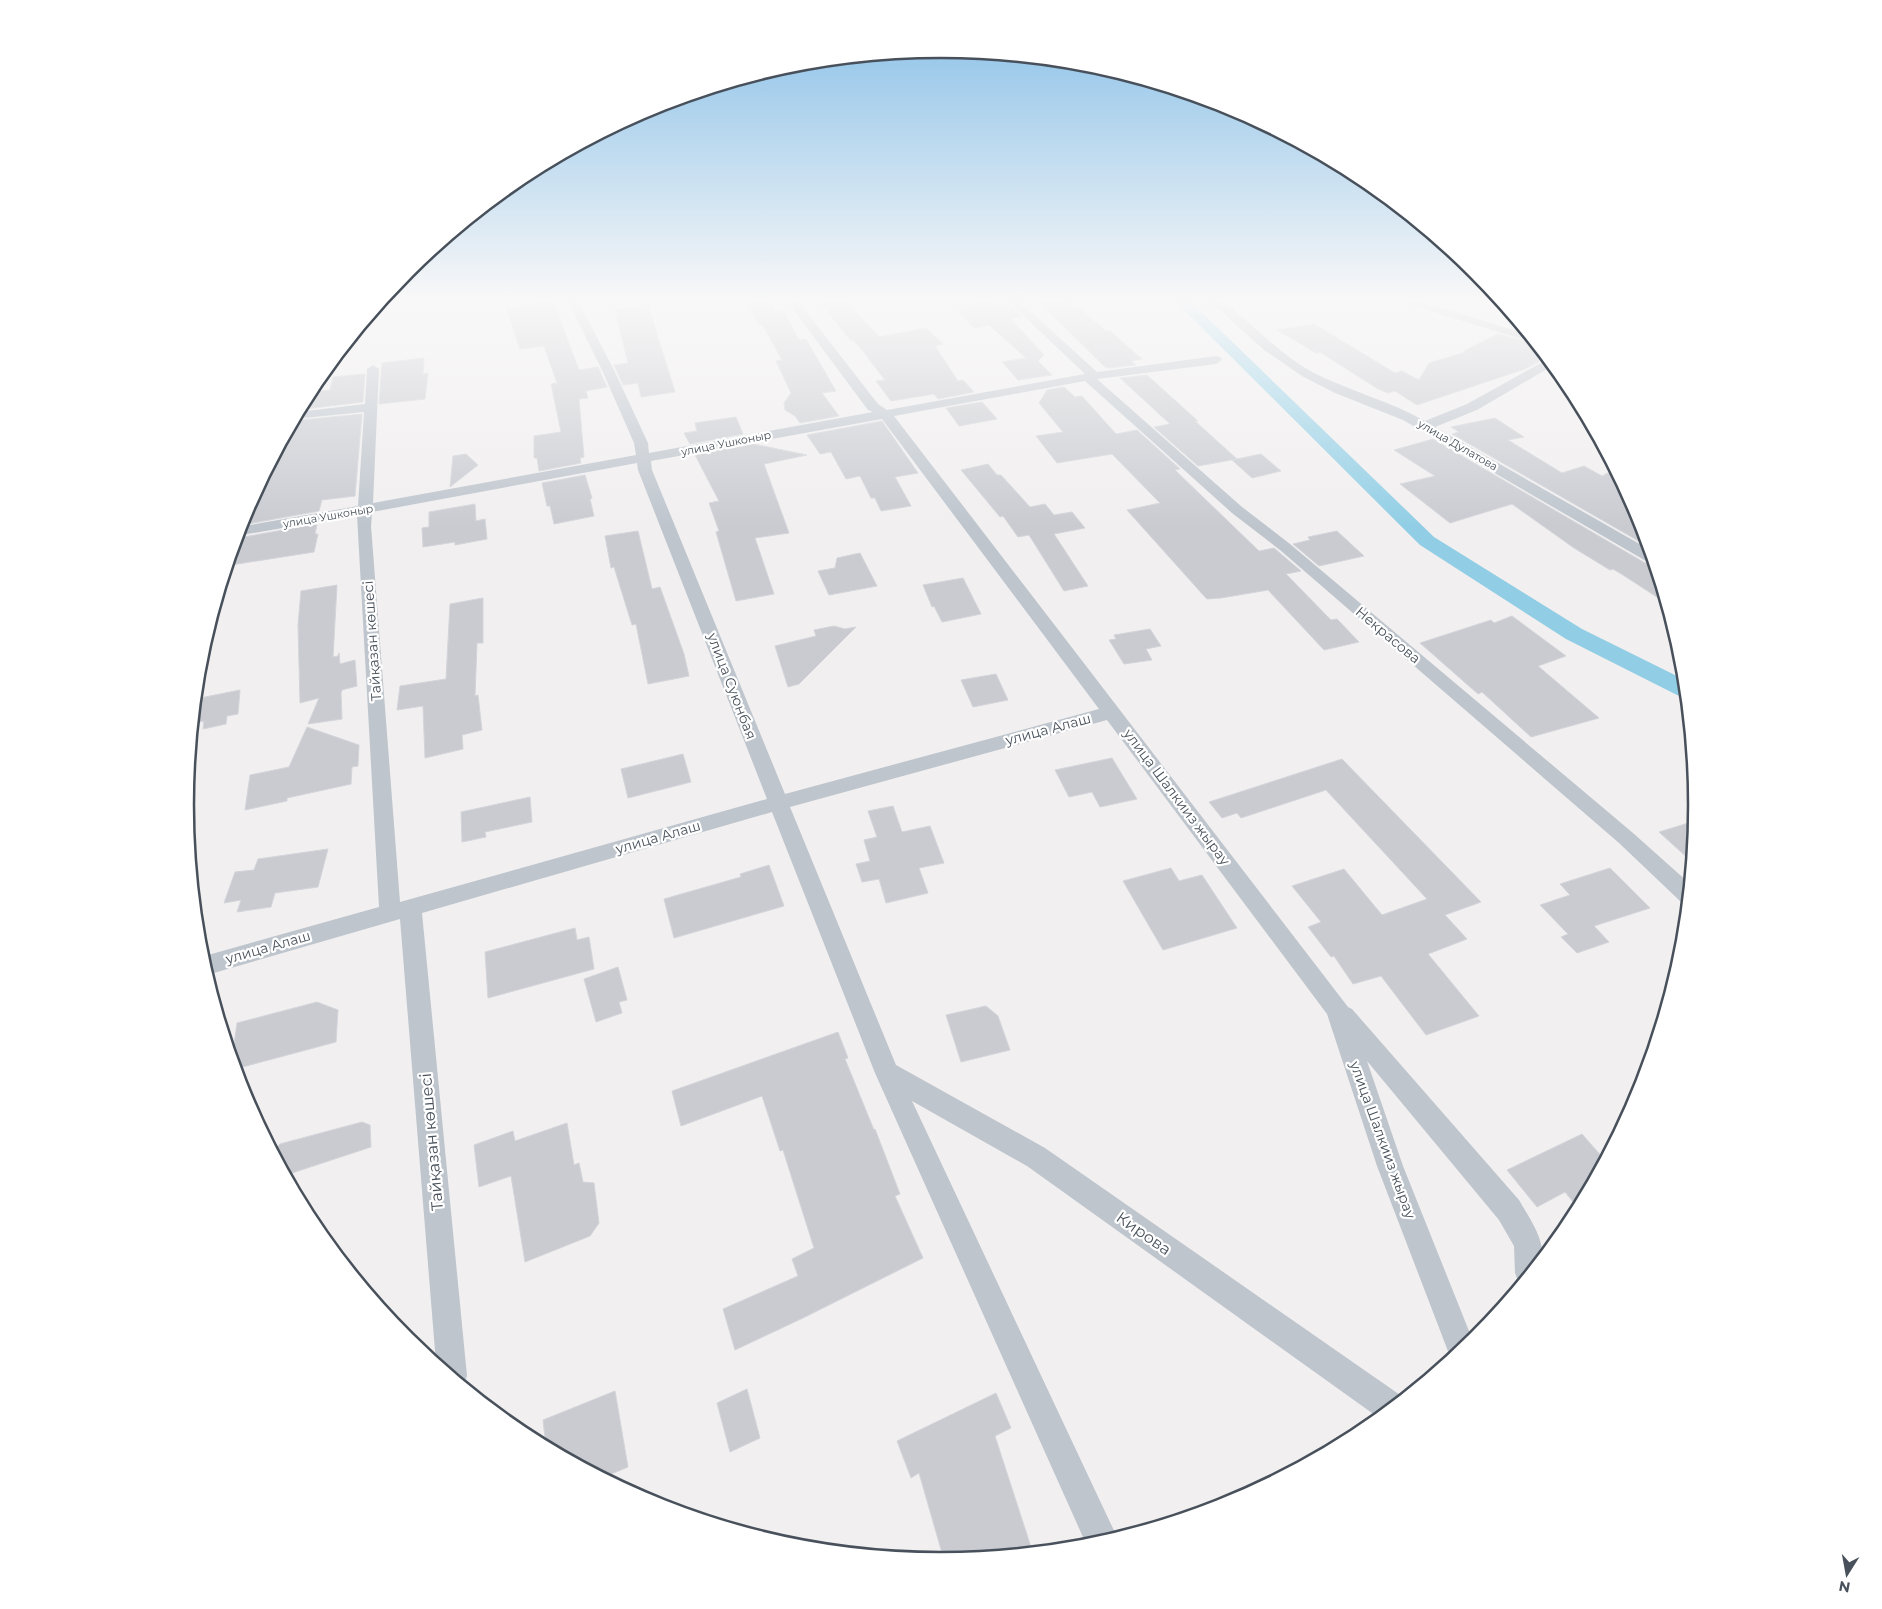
<svg xmlns="http://www.w3.org/2000/svg" width="1882" height="1609" viewBox="0 0 1882 1609" font-family="Montserrat,sans-serif">
<rect width="100%" height="100%" fill="#f1efef"/>
<g fill="none" stroke-linecap="round" stroke-linejoin="round">
<path fill="#91cee5" fill-rule="evenodd" d="M1175 301H1190L1434 537 1582 629 1685 680 1686 697 1677 695 1566 639 1420 545Z"/>
</g>
<path fill="#c9cbd1" stroke="#d3d5da" d="M553 301 579 370 598 367 607 387 586 391 588 398 579 399 584 457 580 458 581 463 539 471 537 458H534V436L561 432 551 384 557 383 544 346 520 349 506 308Z
M747 301H771L776 312 784 311 799 340 806 339 836 391 822 393 839 416 800 423 795 416 785 410 784 403 791 393 776 361 782 360 762 324 759 325Z
M819 301H846L879 337 926 328 943 344 935 346 958 381 963 380 974 392 938 399 934 394 891 401 876 381 885 380 862 350 853 340H850Z
M993 301 998 305 1008 304 1022 317 1011 319 1044 355 1038 361 1052 375 1018 380 1002 362 1026 358 989 325 974 328 958 312 962 311 957 306Z
M1038 301H1067L1074 308 1078 307 1106 331H1110L1142 359 1131 361 1136 365 1110 368 1105 367Z
M648 305 675 392 641 397 638 383 623 385 614 365 628 363 615 310Z
M1314 324 1395 373 1402 371 1419 380 1429 363 1466 352 1464 351 1498 334 1536 344 1547 357 1525 369 1417 405 1395 391 1388 393 1378 389 1320 352 1316 353 1277 330Z
M424 358 423 374 428 373 425 399 379 404 382 363Z
M365 374 363 402 305 409 311 392 330 390 333 377Z
M1147 375 1198 421H1195L1237 459 1198 466 1154 427 1170 424 1120 378Z
M1064 387 1075 397 1082 396 1116 434 1137 430 1180 469 1175 470 1259 551 1274 548 1301 571 1286 574 1331 620 1337 619 1359 642 1324 650 1268 590 1221 598 1207 599 1205 597 1127 510 1160 503 1112 454 1057 463 1036 436 1063 432 1039 403 1047 390Z
M982 402 997 419 959 426 946 408Z
M362 414 355 496 322 500 319 511 242 525 246 509 255 492H261L273 459 290 427 299 426 301 420Z
M736 417 743 434 690 444 684 433 697 431 695 423Z
M1495 418 1524 437 1508 440 1562 473 1584 466 1602 476 1610 472 1619 477 1639 516 1649 547 1452 434 1459 432 1451 427Z
M882 421 918 473 895 477 911 506 881 511 875 498H871L860 476 846 479 831 452 820 454 807 435Z
M1433 439 1645 563H1654L1666 603 1623 575 1613 569 1610 570 1574 548 1512 504 1450 523 1400 484 1435 476 1394 450Z
M753 444 807 455 764 464 789 533 755 538 774 594 736 601 716 532 719 531 709 503 719 501 695 455Z
M466 454 478 465 450 487 453 456Z
M1261 454 1281 471 1252 478 1232 460Z
M988 464 997 475H1001L1030 507 1045 504 1054 515 1072 512 1085 528 1054 534 1088 586 1064 591 1029 535 1018 537 1003 516 1000 517 961 470Z
M585 475 592 498 590 499 594 516 554 524 550 506H547L542 483Z
M475 504 476 521 485 519 487 539 455 545V542L423 547 422 528 429 527V512Z
M317 524 315 534H318L314 552 231 565 238 538Z
M638 531 652 589 660 587 684 654 689 676 648 684 636 624 632 625 614 567 611 568 605 536Z
M1337 531 1364 556 1319 566 1293 544 1310 540 1308 537Z
M860 553 877 586 829 595 818 571 835 568 837 558Z
M963 578 981 614 942 622 934 606 932 607 923 585Z
M337 585 333 657 338 656 339 653 340 664 355 660 357 686 342 690 341 693 342 719 308 724 319 698 300 703 298 625 301 591Z
M483 598V643H477L475 696 478 695 482 730 462 735 463 749 425 758 423 706 397 710 400 686 446 679 450 604Z
M1512 616 1566 656 1538 666 1599 718 1531 737 1482 692 1478 694 1420 643 1491 620 1494 623Z
M834 626 845 629 856 627 799 684 788 687 775 646 816 636 814 630Z
M1150 629 1161 646 1146 649 1152 660 1124 664 1109 640 1116 639 1114 635Z
M996 674 1008 700 973 707 961 680Z
M240 690 238 714 227 716 226 724 203 729 204 721 196 723 200 698Z
M307 727 359 745 358 766 352 767 351 784 287 798V801L245 810 250 775 289 767Z
M683 754 691 782 628 798 621 769Z
M1112 758 1137 799 1100 807 1092 792 1069 797 1055 770Z
M1342 759 1481 902 1445 915 1467 939 1428 954 1479 1016 1426 1035 1381 976 1353 984 1334 956 1331 957 1308 927 1321 922 1292 886 1344 869 1382 915 1427 899 1326 790 1241 818 1237 813 1222 818 1209 802Z
M530 797 532 822 485 832 486 837 462 842 461 812Z
M893 806 902 832 930 826 944 863 919 868 928 893 886 903 879 879 862 882 856 864 870 861 864 840 877 837 868 811Z
M1695 821 1693 846 1691 861 1659 832Z
M328 849 318 887 275 893 271 907 237 912 241 900 224 903 235 872 254 870 258 859Z
M769 865 784 906 674 938 664 899 741 877 740 874Z
M1171 868 1179 881 1202 875 1237 928 1163 950 1123 881Z
M1610 868 1650 908 1594 926 1609 942 1577 953 1561 937 1568 934 1540 905 1570 895 1560 884Z
M575 928 577 940 589 937 594 969 488 998 485 952Z
M618 967 627 1000 619 1002 622 1013 596 1022 584 979Z
M317 1002 338 1010 336 1042 235 1069 232 1059 237 1023Z
M986 1006 998 1016 1010 1050 961 1062 946 1015Z
M838 1032 848 1058 845 1059 874 1130 875 1129 900 1194 895 1196 923 1258 803 1318 735 1350 723 1309 798 1276 792 1259 814 1248 783 1150 780 1151 762 1096 681 1126 672 1091Z
M362 1122 370 1125 371 1147 286 1175 274 1151 280 1144Z
M567 1123 574 1165 579 1163 583 1182 594 1183 599 1223 590 1236 525 1262 511 1176 479 1187 474 1145 513 1131 515 1141Z
M1582 1134 1604 1159 1578 1208 1565 1192 1537 1207 1507 1170Z
M747 1389 760 1438 730 1452 717 1403Z
M615 1391 628 1467 604 1477 546 1446 543 1420Z
M996 1393 1011 1428 995 1436 1031 1547 1018 1553 944 1560 919 1473 911 1478 897 1441Z"/>
<g fill="none" stroke-linecap="round" stroke-linejoin="round">
<path fill="#bec5cd" fill-rule="evenodd" d="M568 301H578L614 370 648 443 649 453 873 412 868 410 787 301H798L878 404 887 410 1085 374 1008 301H1019L1097 372 1216 356 1220 357 1222 360 1216 364 1097 379 1242 507 1290 544 1633 833 1689 883 1687 903 1680 901 1619 843 1280 550 1232 513 1085 381 894 416 1348 1007 1352 1009 1519 1200C1530 1219 1542 1235 1543 1257L1521 1284 1519 1283 1515 1273 1514 1246 1499 1220 1367 1061 1403 1166 1473 1341 1451 1359 1377 1166 1327 1014 1107 720 790 807 896 1065 1045 1148 1403 1397 1379 1418 1027 1166 912 1101 1117 1537 1087 1546 875 1073 772 812 422 913 467 1376 463 1385 436 1363 400 919 207 975 201 957 379 907 357 515 236 536 239 527 358 506 364 412 294 419 298 412 365 404 367 369 373 365 379 369 373 503 636 455 634 443 602 370ZM882 419 1099 709 785 794 652 470 651 461ZM637 463 638 470 767 799 400 902 371 526 372 512Z
M1210 301H1222C1253 324 1278 353 1312 372 1349 391 1390 401 1425 421L1467 404 1548 359 1554 365 1477 410 1435 427 1650 550 1653 562 1646 561 1403 420 1335 393 1302 376 1264 350Z
M1403 301H1419L1529 335 1535 343 1404 303Z"/>
</g>
<linearGradient id="sky" x2="0" y2="1"><stop stop-color="#85bee7"/><stop offset="0.57" stop-color="#f9f8f8"/><stop offset="1" stop-color="#f9f8f8" stop-opacity="0"/></linearGradient>
<rect width="1882" height="526" fill="url(#sky)"/>
<g text-anchor="middle" stroke-width="4.5" stroke-linejoin="round" paint-order="stroke">
<g font-size="11" fill="#48515b" stroke="#fff">
<text transform="translate(726 443) rotate(-11)" y="4">улица Ушконыр</text>
<text transform="translate(1458 445) rotate(30)" y="4">улица Дулатова</text>
<text transform="translate(328 516) rotate(-10)" y="4">улица Ушконыр</text>
</g>
<g font-size="14" fill="#48515b" stroke="#fff">
<text transform="translate(1388 635) rotate(40)" y="5">Некрасова</text>
<text transform="translate(372 641) rotate(-94)" y="5">Тайқазан көшесі</text>
<text transform="translate(732 686) rotate(69)" y="5">улица Суюнбая</text>
<text transform="translate(1048 729) rotate(-15)" y="5">улица Алаш</text>
<text transform="translate(1177 797) rotate(53)" y="5">улица Шалкииз жырау</text>
<text transform="translate(658 837) rotate(-16)" y="5">улица Алаш</text>
<text transform="translate(268 947) rotate(-16)" y="5">улица Алаш</text>
<text transform="translate(1383 1140) rotate(70)" y="5">улица Шалкииз жырау</text>
</g>
<g font-size="16" fill="#48515b" stroke="#fff">
<text transform="translate(431 1142) rotate(-95)" y="6">Тайқазан көшесі</text>
<text transform="translate(1144 1233) rotate(35)" y="6">Кирова</text>
</g>
</g>
<path d="M0 0H1882V1609H0ZM194 805a747 747 0 1 1 1494 0a747 747 0 1 1-1494 0Z" fill="#fff" fill-rule="evenodd"/>
<path fill="none" stroke="#48515b" stroke-width="2.5" d="M194 805a747 747 0 1 1 1494 0a747 747 0 1 1-1494 0Z"/>
<g transform="translate(1847 1574) rotate(191)" stroke="#ffffff" stroke-width="4" paint-order="stroke">
<path d="M0-4L9 19L0 12L-9 19Z" fill="#48515b"/>
<text y="-8" font-size="14" font-weight="bold" text-anchor="middle" fill="#48515b">N</text>
</g>
</svg>
